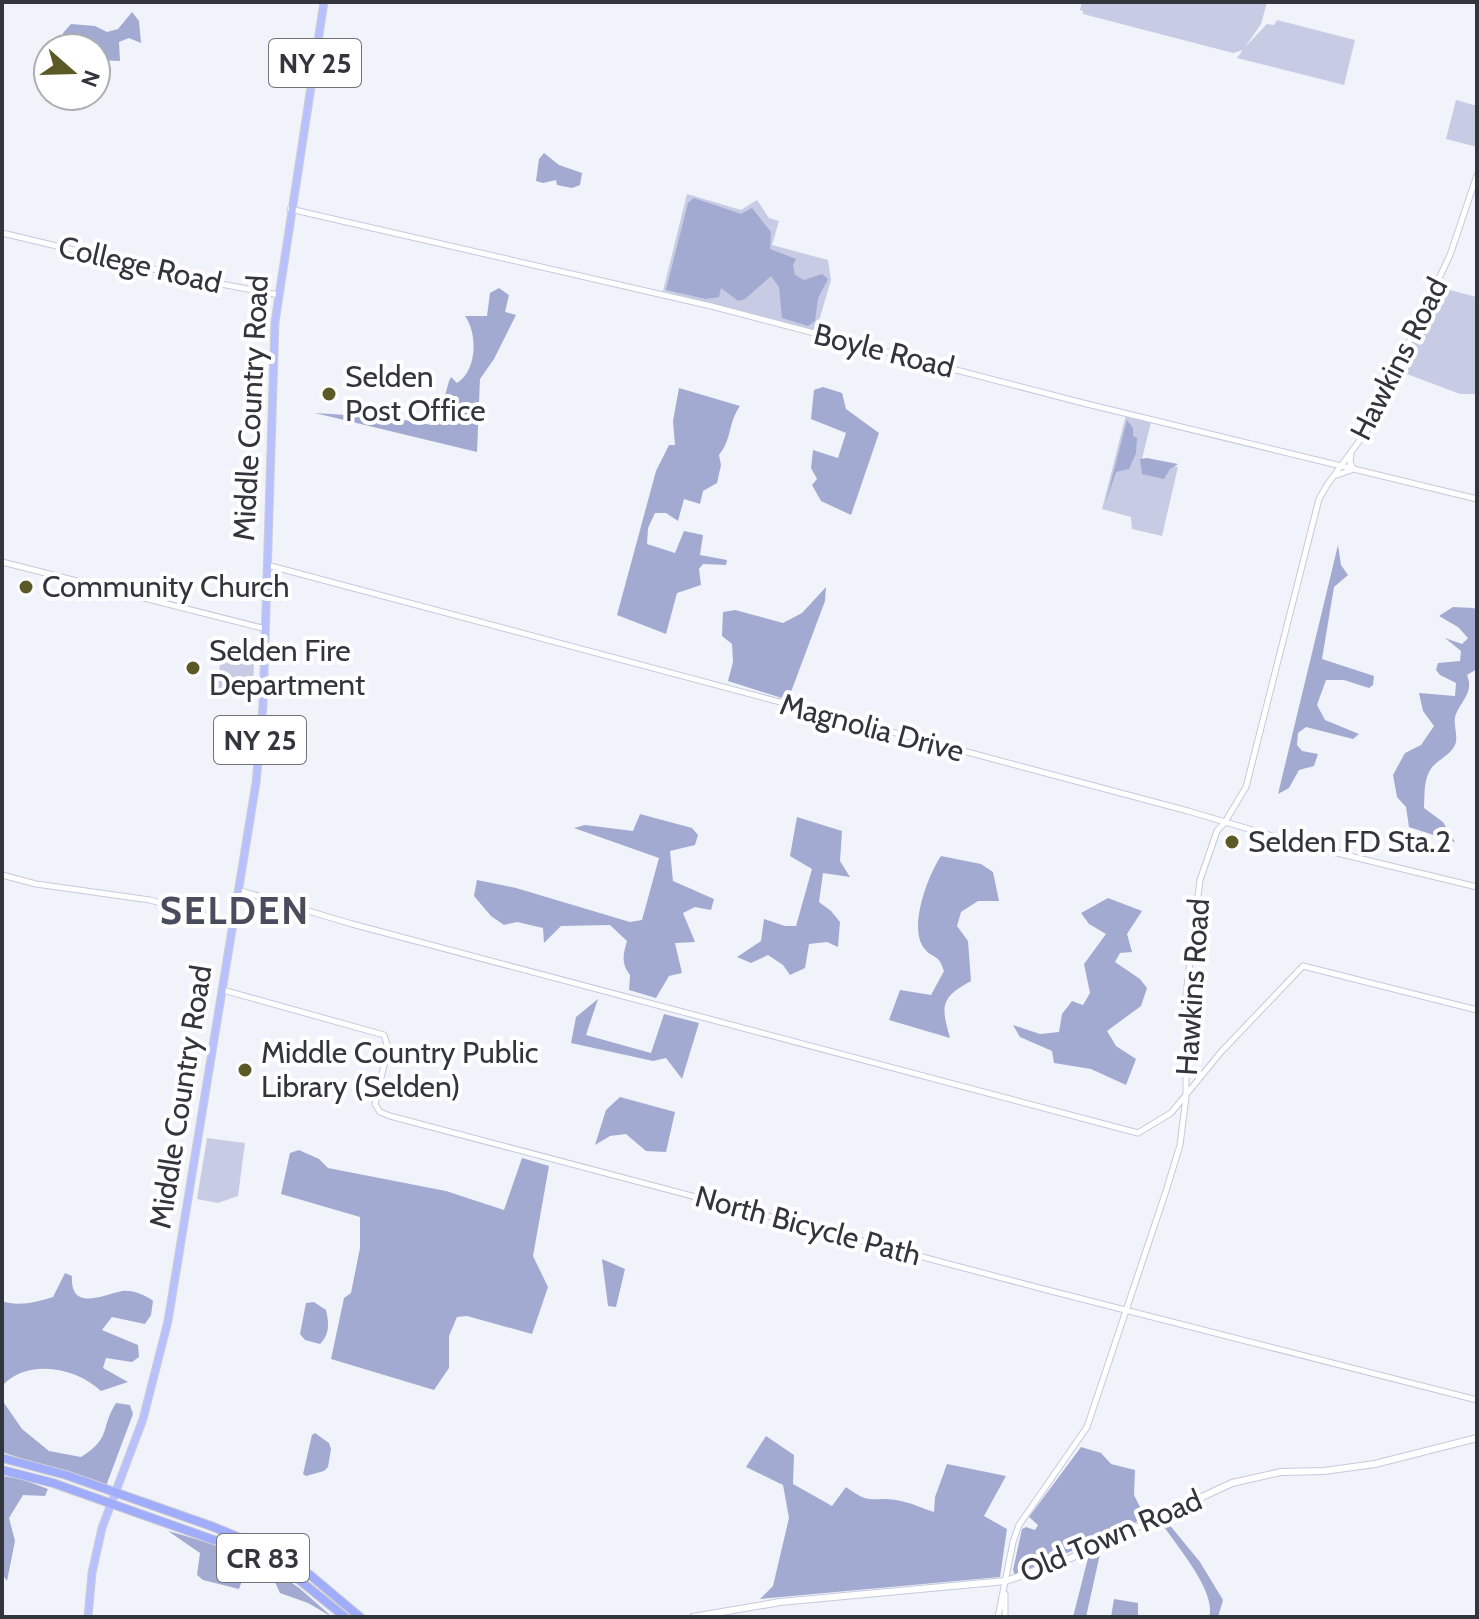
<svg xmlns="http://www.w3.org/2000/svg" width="1479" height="1619" viewBox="0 0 1479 1619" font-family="Cabin,sans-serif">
<rect width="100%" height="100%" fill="#f1f3fb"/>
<path fill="#c7cce4" d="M1082 2H1267L1261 24 1245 47 1267 24 1274 25 1277 20 1355 40 1344 85 1237 58 1243 50 1233 53 1083 14V11L1080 10Z
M1456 100 1477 106V147L1446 139Z
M687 194 741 210 757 200 769 218 779 221 772 245 828 260 831 280 816 331 663 291Z
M1438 287 1477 297V394H1460L1399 371Z
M1126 415 1151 422 1142 459 1178 467 1162 536 1132 529 1131 517 1102 509Z
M221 649 254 660 253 697 218 688Z
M207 1138 245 1143 238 1196 218 1203 197 1199Z"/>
<path fill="#a3aad1" d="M132 12 139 21 141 43 129 38 119 42 120 61 96 60V48H63V33L71 24 95 26 107 32 118 29Z
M544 153 559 165 582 173 580 185 572 188 557 185 556 180 543 183 536 181 539 159Z
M694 198 741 214 752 208 771 232 770 249 796 259 793 265 795 275 804 280 822 274 828 279 818 298 815 321 808 326 782 318 779 287 771 276 745 299 738 301 721 288 719 297 706 299 666 290 688 203Z
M499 288 509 295 505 312 516 315 494 359 480 379 477 452 315 413 393 418 432 425 438 421 449 381 451 377 457 383C477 371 478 334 465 316H487L490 293Z
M823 387 842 393 846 409 879 433 851 515 821 501 812 485 817 479 811 468 813 450 838 458 846 433 811 419 814 390Z
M679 388 740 406C728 423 732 439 719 455L721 465 717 483 703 491 700 504 684 499 678 521 666 513H655L648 528 647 544 675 553 684 531 703 535 700 555 727 560 726 565 703 564 699 569 701 585 677 593 666 634 617 615 656 471 669 445H675L673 421Z
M1127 420 1133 428V436L1137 438 1136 453 1129 469 1116 472 1105 505Z
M1147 458 1178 464 1170 469 1164 479 1142 474 1140 459Z
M1338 545 1341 565 1348 575 1334 587 1322 659 1374 676 1373 685 1369 688 1344 680H1326L1317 705 1325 720 1359 734 1353 739 1306 727 1298 733 1297 745 1302 751 1318 754 1314 766 1299 770 1289 788 1278 794Z
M826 587 825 601 788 700 728 681 733 662 732 644 722 636 723 612 735 610 783 623 802 613Z
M1453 607 1474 608 1477 612V669L1467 675C1474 692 1462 700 1456 714 1452 724 1459 735 1455 745 1449 756 1441 758 1433 766 1423 778 1425 794 1424 808L1443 822 1455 842 1409 827 1406 807 1397 797 1393 775 1405 753 1421 745 1434 726 1423 711 1419 693 1455 696 1456 683 1440 675 1436 670 1438 663 1460 661 1461 651 1445 638 1462 644 1468 638 1458 627 1439 616Z
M640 814 692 828 698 835 695 845 670 851 673 881 714 899 711 910 695 907 683 913 695 942 675 943 682 973 669 976 656 998 629 990 630 975C621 963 623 955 627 941L610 925 561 926 544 943 543 928 517 922 504 925 491 916 474 896 477 880 516 888 630 922 642 920 659 858 574 828 585 825 633 831Z
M797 817 842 831 840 861 850 877 823 873 819 902 831 911 840 922 838 947 827 942 809 944 805 968 790 975 783 965 768 955 751 963 737 957 761 941 764 919 785 926H796L812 869 790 856Z
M941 856 981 864 993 872 999 901H978L961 912 957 926 968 941 971 981C940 998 941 1006 950 1038L889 1020 900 990 931 995 944 971C938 952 933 960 924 948 908 928 928 875 941 856Z
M1108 898 1142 911 1127 934 1132 952 1120 953 1115 962 1140 979 1147 988 1141 1006 1107 1031 1116 1046 1136 1059 1126 1085 1091 1069 1054 1063 1052 1051 1020 1037 1013 1025 1040 1034 1059 1032 1062 1014 1072 1001 1083 1005 1090 993 1084 964 1106 934 1089 924 1081 913Z
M598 999 586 1035 651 1053 664 1014 699 1023 682 1079 666 1058 653 1061 571 1043 576 1017Z
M620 1097 675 1112 666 1152 646 1151 626 1134 610 1136 595 1145 606 1110Z
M299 1150 319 1159 328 1168 446 1191 504 1210 522 1158 549 1166 533 1256 548 1287 532 1334 467 1316 457 1317 449 1336V1368L434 1390 331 1359 344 1298 351 1293 360 1248V1217L281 1194 290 1153Z
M602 1259 625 1269 616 1307 608 1306Z
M65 1273 72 1276C70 1312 103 1295 122 1291 133 1290 145 1295 153 1301L151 1315 145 1324 112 1317 102 1330 138 1345 139 1357 132 1362 106 1358 103 1368 128 1382 101 1391C76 1367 27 1358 2 1386V1301C18 1307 37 1302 53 1297Z
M314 1302 326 1310C329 1323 330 1334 320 1344L305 1340 300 1334 306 1303Z
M2 1400 22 1429 49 1451 81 1457C112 1438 100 1428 116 1403L130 1405 133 1414 106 1486 2 1452Z
M315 1433 329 1443 331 1449 328 1467 324 1471 306 1476 303 1474 312 1435Z
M766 1436 794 1455 793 1484 832 1506 846 1487C872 1506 870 1496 896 1500 909 1502 922 1508 934 1512L935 1497 947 1464 1006 1476 984 1516 1007 1529 1000 1577 760 1599 773 1586 789 1518 783 1485 746 1467Z
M1081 1447 1101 1453 1111 1464 1135 1470 1134 1495 1145 1517 1126 1528 1015 1575 1013 1570 1022 1529 1026 1527 1035 1530 1038 1525 1029 1517Z
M2 1476 21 1479 48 1489 45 1496 23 1495 9 1518 15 1541 7 1581 2 1574Z
M1168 1523 1200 1562 1223 1600 1218 1617H1209C1217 1592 1177 1547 1163 1525Z
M168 1531C212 1543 262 1559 299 1588 310 1597 321 1607 332 1617L308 1603 280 1593 272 1576 247 1567 239 1589 203 1580 197 1575 200 1553Z
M1100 1554 1086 1617H1073L1088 1558Z
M1114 1599 1138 1603V1617H1111Z"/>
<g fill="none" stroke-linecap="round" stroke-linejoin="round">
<defs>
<path id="tertiary" d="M290 209 711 306 1083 403 1477 499
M2 233 200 280 279 295
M1337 475 1354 469 1350 463 1351 455
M2 562 266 629
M267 565 1188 811 1296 843 1477 887
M2 875 36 884 150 900 232 923
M238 890 352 924 1138 1133 1171 1113 1221 1052 1303 966 1477 1010
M223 990 384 1035 388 1048 375 1104 380 1112 390 1116 1051 1291 1477 1400
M998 1617 1013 1542 1019 1525 1087 1427 1166 1191 1180 1145 1186 1097V995L1200 880 1217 831 1225 822 1246 787 1319 499 1327 485 1368 429 1450 255 1477 175
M1005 1617V1594"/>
<path id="secondary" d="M693 1617 780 1602 1006 1581 1071 1558 1232 1483 1281 1472 1324 1471 1375 1464 1477 1438"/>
<path id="primary" d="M88 1617 92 1573 102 1528 143 1419 168 1321 256 783 263 705 275 322 324 2"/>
<path id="trunk" d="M2 1458 66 1475 211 1526 263 1547 310 1575 360 1617
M2 1470 53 1483 248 1552 298 1579 345 1617"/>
</defs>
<use href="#tertiary" stroke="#c5c9de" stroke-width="7"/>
<use href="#secondary" stroke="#c5c9de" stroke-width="8"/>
<use href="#primary" stroke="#cecfd0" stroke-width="9"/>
<use href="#trunk" stroke="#cecfd0" stroke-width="10"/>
<use href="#tertiary" stroke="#fff" stroke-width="5"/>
<use href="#secondary" stroke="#fff" stroke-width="6"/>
<use href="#primary" stroke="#b8c1fd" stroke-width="7"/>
<use href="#trunk" stroke="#a0acfc" stroke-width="8"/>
</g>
<g fill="#5b5a26" stroke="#fff" stroke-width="3">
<circle cx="329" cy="394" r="8"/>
<circle cx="26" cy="587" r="8"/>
<circle cx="193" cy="668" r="8"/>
<circle cx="1232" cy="842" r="8"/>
<circle cx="245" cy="1070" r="8"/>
</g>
<g text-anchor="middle" stroke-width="8" stroke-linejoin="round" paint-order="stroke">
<g fill="#fff" stroke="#707277" stroke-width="2">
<rect x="269" y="39" width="92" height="48" rx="6"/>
<rect x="214" y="716" width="92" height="48" rx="6"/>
<rect x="217" y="1534" width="92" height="48" rx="6"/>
</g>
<g font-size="28" font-weight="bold" fill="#33353d">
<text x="315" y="73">NY 25</text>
<text x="260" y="750">NY 25</text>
<text x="263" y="1568">CR 83</text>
</g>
<g font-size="30" fill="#33353d" stroke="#fff">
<text transform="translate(140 265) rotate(13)" y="10">College Road</text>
<text transform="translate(884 351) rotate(14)" y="10">Boyle Road</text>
<text transform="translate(1399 359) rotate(-63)" y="10">Hawkins Road</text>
<text transform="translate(251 408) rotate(-87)" y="10">Middle Country Road</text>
<text transform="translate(872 728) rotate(15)" y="10">Magnolia Drive</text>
<text transform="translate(1193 987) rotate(-86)" y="10">Hawkins Road</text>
<text transform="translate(181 1097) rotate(-81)" y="10">Middle Country Road</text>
<text transform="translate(808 1226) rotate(15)" y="10">North Bicycle Path</text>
<text transform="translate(1111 1536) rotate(-23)" y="10">Old Town Road</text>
</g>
<g font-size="30" fill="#33353d" stroke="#fff" text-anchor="start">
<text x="345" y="387">Selden<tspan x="345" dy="34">Post Office</tspan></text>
<text x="42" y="597">Community Church</text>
<text x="209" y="661">Selden Fire<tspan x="209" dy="34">Department</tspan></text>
<text x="1248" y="852">Selden FD Sta.2</text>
<text x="261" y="1063">Middle Country Public<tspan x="261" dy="34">Library (Selden)</tspan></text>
</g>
<g font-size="38" font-weight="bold" letter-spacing="2" fill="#484c5d" stroke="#fff">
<text x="235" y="924">SELDEN</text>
</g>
</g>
<rect width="1479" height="1619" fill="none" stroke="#33353d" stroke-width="8"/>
<g transform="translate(72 72) rotate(110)"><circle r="38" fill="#ffffff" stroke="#adaeb1" stroke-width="2"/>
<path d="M0-6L14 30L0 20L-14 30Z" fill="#5b5a26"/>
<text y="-12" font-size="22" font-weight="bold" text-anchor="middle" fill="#33353d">N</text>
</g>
</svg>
